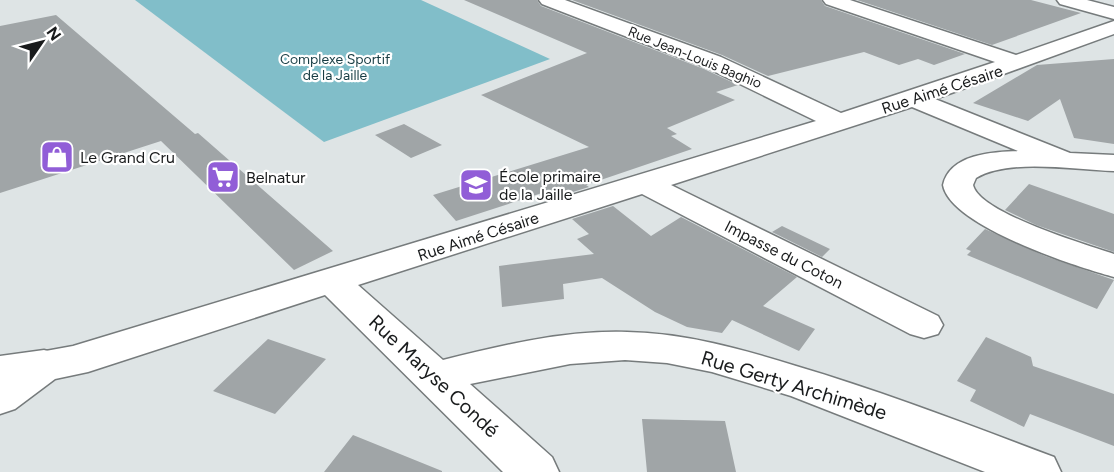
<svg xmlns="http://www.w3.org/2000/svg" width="1114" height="472" viewBox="0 0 1114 472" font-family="Figtree,sans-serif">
<rect width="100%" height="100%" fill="#dee4e5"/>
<path fill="#81bec9" d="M135 0H421L550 59 324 142Z"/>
<path fill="#a0a5a7" d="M464 0H537L541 6 704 69 738 85 716 92 735 100 667 128 677 134 671 136 692 149 586 185 589 187 550 199 542 193 456 221 433 195 589 147 481 95 587 53Z
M572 0H821L825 6 965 54 934 65 918 59 899 65 864 52 768 76 722 55Z
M857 0H1031L1081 13 992 45Z
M56 15 195 134 198 133 333 251 294 270 161 141 0 193V26Z
M1114 59V144L1074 138 1060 99 1028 121 973 103 1037 65Z
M404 124 442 145 411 158 375 135Z
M1029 184 1114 214V252L1036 225 1005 210Z
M613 206 651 236 681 217 797 277 763 306 815 329 799 351 732 320 722 333 687 327 655 312 602 278 563 284 564 299 502 307 499 266 594 254 577 239 589 234 572 219Z
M782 226 830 249 822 257 772 232Z
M985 229 1045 256 1114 280 1097 309 967 255 971 251 966 249Z
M986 337 1031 357 1033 366 1114 394V446L1030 414 1024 427 970 401 976 390 957 381Z
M268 339 326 359 275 414 213 391Z
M642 419 725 421 736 472H647Z
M353 435 442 471V472H324Z"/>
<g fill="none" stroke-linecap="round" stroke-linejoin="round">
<defs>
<path id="minor" d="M539 0H565L721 57 841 113 995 62 826 4 823 0H850L1016 55 1114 21V34L935 99 1070 153 1114 155V171C1075 170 1009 158 976 178L973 185C979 213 1087 245 1114 254V277C1077 267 950 226 943 185 950 154 992 152 1018 151L912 107 671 185 938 316 943 325 938 334 924 338 910 334 642 194 358 285 443 360C503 345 565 330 627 332 685 333 741 349 796 366 884 392 969 425 1054 457L1061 472H985L791 396 712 372 667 363 625 360 570 364 470 384 552 457 559 472H503L325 295 88 372 55 379 15 409 0 414V375L29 354 73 346 816 121 705 67 542 4Z
M1057 0H1087L1114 7V19L1060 4Z"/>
<path id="highway" d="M44 350 59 354 65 365 59 376 0 388V356Z"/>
</defs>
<use href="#minor" stroke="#767b7c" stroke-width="3"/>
<use href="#highway" stroke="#767b7c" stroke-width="3"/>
<use href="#minor" fill="#fff" fill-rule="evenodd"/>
<use href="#highway" fill="#fff" fill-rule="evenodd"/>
</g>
<defs>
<symbol id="shop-square" viewBox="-11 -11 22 22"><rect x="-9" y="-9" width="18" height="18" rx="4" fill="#915ed7" stroke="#fff"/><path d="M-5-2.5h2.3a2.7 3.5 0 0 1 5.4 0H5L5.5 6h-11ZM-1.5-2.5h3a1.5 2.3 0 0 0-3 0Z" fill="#fff"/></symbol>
<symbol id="supermarket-square" viewBox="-11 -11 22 22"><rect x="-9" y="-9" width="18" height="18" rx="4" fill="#915ed7" stroke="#fff"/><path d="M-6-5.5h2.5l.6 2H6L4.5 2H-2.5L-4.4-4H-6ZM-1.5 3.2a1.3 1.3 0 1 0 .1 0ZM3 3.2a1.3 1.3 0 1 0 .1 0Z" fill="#fff"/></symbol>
<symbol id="school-square" viewBox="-11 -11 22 22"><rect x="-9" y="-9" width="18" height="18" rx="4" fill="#915ed7" stroke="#fff"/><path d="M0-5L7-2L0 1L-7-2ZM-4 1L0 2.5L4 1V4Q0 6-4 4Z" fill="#fff"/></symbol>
</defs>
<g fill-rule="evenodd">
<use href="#shop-square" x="38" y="138" width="38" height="38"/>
<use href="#supermarket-square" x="204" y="158" width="38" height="38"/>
<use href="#school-square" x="457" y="166" width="38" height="38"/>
</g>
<g text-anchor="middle" stroke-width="4.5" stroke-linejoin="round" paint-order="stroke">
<g font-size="14" fill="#191b1c" stroke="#fff">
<text transform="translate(695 57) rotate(22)" y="5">Rue Jean-Louis Baghio</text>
</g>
<g font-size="14" fill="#183d44" stroke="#fff">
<text x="335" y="64">Complexe Sportif<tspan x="335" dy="16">de la Jaille</tspan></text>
</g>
<g font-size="16" fill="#191b1c" stroke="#fff">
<text transform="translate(942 89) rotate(-18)" y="6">Rue Aimé Césaire</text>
<text transform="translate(478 236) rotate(-18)" y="6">Rue Aimé Césaire</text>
<text transform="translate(784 254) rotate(27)" y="6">Impasse du Coton</text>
</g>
<g font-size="16" fill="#191b1c" stroke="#fff" text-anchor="start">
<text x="80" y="163">Le Grand Cru</text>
<text x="499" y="182">École primaire<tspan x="499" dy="18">de la Jaille</tspan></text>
<text x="246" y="183">Belnatur</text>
</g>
<g font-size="20" fill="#191b1c" stroke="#fff">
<text transform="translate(434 376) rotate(43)" y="7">Rue Maryse Condé</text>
<text transform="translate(794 385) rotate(17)" y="7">Rue Gerty Archimède</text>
</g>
</g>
<g transform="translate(42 42) rotate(55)" stroke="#ffffff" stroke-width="4.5" paint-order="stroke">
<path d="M0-4.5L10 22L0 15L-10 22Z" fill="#191b1c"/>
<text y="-9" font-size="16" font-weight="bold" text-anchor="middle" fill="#191b1c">N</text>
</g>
</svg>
